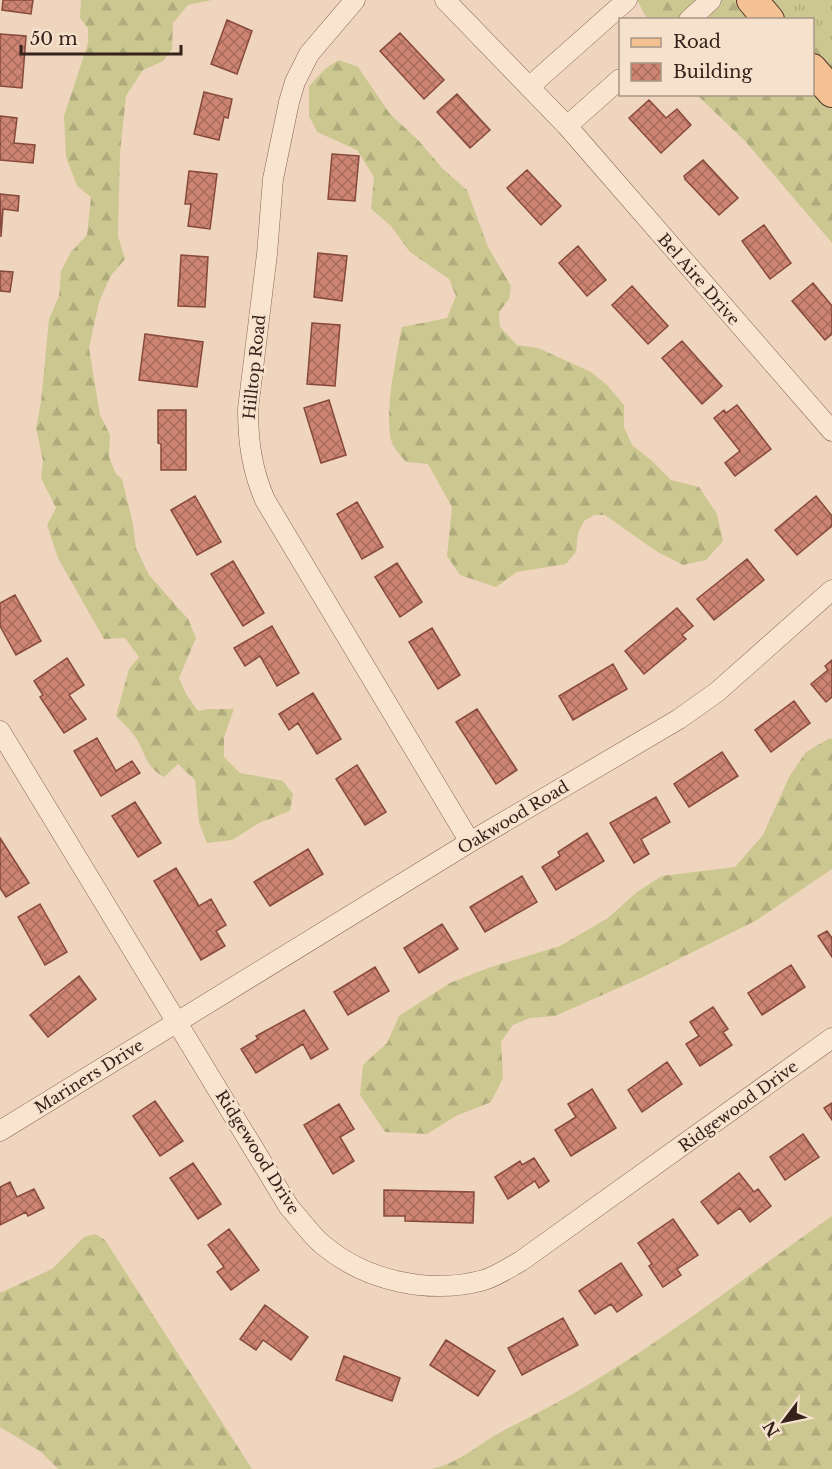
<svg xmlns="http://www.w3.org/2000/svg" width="832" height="1469" viewBox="0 0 832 1469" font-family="'Libre Baskerville',serif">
<defs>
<pattern id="forest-firs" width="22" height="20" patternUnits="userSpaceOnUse" patternTransform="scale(1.5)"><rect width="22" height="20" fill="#ccc791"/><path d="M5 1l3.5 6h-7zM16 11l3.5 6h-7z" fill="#b0ab7c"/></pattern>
<pattern id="park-tufts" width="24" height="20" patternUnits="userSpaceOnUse" patternTransform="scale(1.5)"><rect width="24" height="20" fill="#ccc791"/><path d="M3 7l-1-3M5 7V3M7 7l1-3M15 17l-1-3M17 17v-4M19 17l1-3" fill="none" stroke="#b0ab7c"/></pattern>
<pattern id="building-cross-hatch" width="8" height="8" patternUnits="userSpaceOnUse" patternTransform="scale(1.5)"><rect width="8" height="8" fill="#ce8472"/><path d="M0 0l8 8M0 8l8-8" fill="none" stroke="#a86c5d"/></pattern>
</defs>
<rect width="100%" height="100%" fill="#efd5bd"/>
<path fill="url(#forest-firs)" d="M81 0H212L188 5 173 23 172 49 163 61 143 70 126 96 120 153 118 236 125 259 110 277 99 302 89 348 100 415 110 435 109 457 116 474 122 479 133 524 136 548 149 575 188 619 196 638 179 678 186 694 198 711 208 709H234L224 737V757L240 773 283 781 293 794 290 811 259 823 232 840 207 843 199 823 195 780 178 764 164 777C144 765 147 756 136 738 131 730 123 723 116 716L129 669 139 657 125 638 104 639 58 558 47 525 56 508 41 478 43 461 36 428 41 402 49 319 59 296 61 271 71 252 87 235 91 197 77 186 66 157 64 116 88 43V28L80 18Z
M637 0H832V243L745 141 697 95 812 94V20L647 19Z
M339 60 358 67 390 114 418 140 443 169 467 190 488 247 511 286 509 299 499 312 500 327 517 345 538 348 591 372 607 385 624 405V427L632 445 651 460 671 480 699 487 717 514 723 541 706 560 683 565 656 551 605 515H594L584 521 578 533 576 552 566 564 517 572 496 587 460 575 447 556 452 507 428 464 406 462C402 457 397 452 394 447 381 425 397 353 402 327L447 318 456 296 449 279 410 252 391 226 371 209 374 177 357 150 317 132 309 116V86L326 68Z
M830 738 832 739V869L757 920 643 977 555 1016 530 1018 513 1025 501 1042 503 1078 491 1102 456 1116 427 1134 385 1132 360 1095 363 1065 387 1043 399 1016 450 983 488 968 560 946 608 918 637 892 662 876 735 867 763 835 789 777 806 752Z
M832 1216V1469H431C460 1463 478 1444 503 1431 527 1418 552 1406 576 1392 665 1340 748 1275 832 1216Z
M95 1234 105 1240 252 1469H58L40 1451 0 1427V1293L52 1269 84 1237Z"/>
<path fill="url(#park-tufts)" d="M787 0H832V54L813 31 812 20 803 19Z"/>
<path fill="url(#building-cross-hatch)" stroke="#86493b" stroke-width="1.5" d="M3 0H33L31 14 2 10Z
M227 20 252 31 237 74 211 64Z
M400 33 444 80 424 99 380 51Z
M0 34 26 36 22 88 0 86Z
M204 92 232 99 228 118 224 117 219 140 194 134Z
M457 94 490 130 470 148 437 112Z
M649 100 666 118 677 109 691 125 661 153 629 118Z
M0 116 17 118 14 143 35 145 33 163 0 160Z
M332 154 359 156 355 201 328 199Z
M703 160 738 198 719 215 685 179 684 176Z
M527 170 561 206 541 225 507 188Z
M189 171 217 174 210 229 188 226 191 204H185Z
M0 194 19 196 18 211 3 209 1 237Z
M764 225 791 263 770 279 742 241Z
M578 246 606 280 587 296 559 263Z
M318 253 347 256 342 301 314 297Z
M181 255 208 257 205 307 178 306Z
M0 271 13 272 10 292 0 291Z
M813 283 832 306V334L825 340 792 301Z
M632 286 668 326 648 344 612 305Z
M312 323 340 325 335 386 307 384Z
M145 334 203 342 197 387 139 380Z
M682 341 722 386 702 404 662 358Z
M329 400 346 455 321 463 304 408Z
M737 405 771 449 735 476 725 463 740 451 714 418 724 410 726 413Z
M158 410H186V470H161V444L158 443Z
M195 496 221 542 197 555 171 510Z
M816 496 832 516V526L797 555 775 530Z
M357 502 383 547 362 559 337 514Z
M747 559 764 580 714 620 697 599Z
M233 561 264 613 243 626 211 574Z
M397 563 422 602 400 617 375 577Z
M15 595 41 641 16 655 0 626V603Z
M677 608 693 626 682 635 686 639 644 674 625 651Z
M272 626 299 673 277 686 260 656 245 666 234 648Z
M432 628 460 675 438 689 409 642Z
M67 658 84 685 69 695 86 719 64 733 40 697 43 695 34 681Z
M832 660V697L826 702 811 684 828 670 825 666Z
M613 664 627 689 573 720 559 696Z
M313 693 341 739 317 754 298 723 289 730 279 714Z
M794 701 810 723 771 752 755 730Z
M477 709 517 770 496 784 456 722Z
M97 738 116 771 132 761 140 773 101 796 74 751Z
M722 752 738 776 689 807 674 784Z
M357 765 386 812 365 825 336 779Z
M656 797 670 822 641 839 649 854 634 863 610 823Z
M135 802 161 843 138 857 112 816Z
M587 833 604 861 556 890 542 867 560 856 558 852Z
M0 838 29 883 6 897 0 888Z
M308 849 323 874 270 906 254 882Z
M176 868 199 906 211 899 226 925 216 931 225 946 201 960 154 881Z
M522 876 537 902 485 932 470 907Z
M40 904 67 952 45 965 18 917Z
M442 924 458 949 419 973 404 948Z
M827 931 832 938V957L818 936Z
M791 965 805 987 762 1015 748 993Z
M375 967 389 991 348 1015 334 992Z
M79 976 96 999 48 1037 30 1015Z
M713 1007 728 1029 723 1032 732 1045 700 1066 686 1044 699 1036 690 1022Z
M304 1010 328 1049 311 1059 303 1044 256 1073 241 1049 258 1039 256 1036Z
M667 1062 682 1084 642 1112 628 1090Z
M592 1089 616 1128 571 1156 555 1130 576 1117 568 1104Z
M155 1101 183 1141 160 1156 133 1116Z
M832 1103V1120L824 1108Z
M339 1104 354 1129 340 1137 354 1161 333 1174 304 1125Z
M803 1134 819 1157 785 1180 770 1157Z
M534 1158 549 1181 539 1188 535 1181 508 1199 495 1177 520 1161 522 1165Z
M193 1163 221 1204 198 1219 170 1178Z
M739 1173 754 1192 758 1189 771 1206 750 1222 740 1208 718 1224 701 1202Z
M10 1182 17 1197 34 1189 44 1208 28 1216 26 1212 0 1225V1187Z
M384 1190 474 1192 473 1223 405 1221V1216H384Z
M673 1219 698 1255 677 1269 681 1275 663 1287 649 1266 652 1264 638 1243Z
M229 1229 259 1270 231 1290 217 1272 224 1267 208 1245Z
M621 1263 642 1295 617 1312 611 1304 595 1314 579 1291Z
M265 1305 308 1337 291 1360 263 1340 256 1350 240 1339Z
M563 1318 578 1345 522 1375 508 1348Z
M446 1340 495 1371 478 1396 430 1365Z
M344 1356 400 1378 392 1401 336 1380Z"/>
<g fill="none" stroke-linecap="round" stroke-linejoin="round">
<defs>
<path id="street" d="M355 0 309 54 295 82 289 102 273 179 267 254 248 409C248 442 252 470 265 500L470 842
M445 0 567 126 832 431
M689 20 711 0
M529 87 627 0
M567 126 620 79
M0 731 289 1207C300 1219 310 1234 323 1245 366 1281 429 1295 484 1280 497 1276 510 1267 521 1261L832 1038
M0 1131 470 842 679 719 717 692 832 590"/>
<path id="primary" d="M752 0 769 20
M812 69 832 92"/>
</defs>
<use href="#street" stroke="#876556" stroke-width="21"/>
<use href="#primary" stroke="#54352b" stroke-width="32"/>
<use href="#street" stroke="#f9e4d0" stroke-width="20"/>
<use href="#primary" stroke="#f4c192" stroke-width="30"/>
</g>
<g text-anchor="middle" stroke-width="5" stroke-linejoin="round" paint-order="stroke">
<g font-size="16" fill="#35221b" stroke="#f6e1cd">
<text transform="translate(699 279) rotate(49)" y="6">Bel Aire Drive</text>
<text transform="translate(254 367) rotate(-84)" y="6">Hilltop Road</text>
<text transform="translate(513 817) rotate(-31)" y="6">Oakwood Road</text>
<text transform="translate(89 1076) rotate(-32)" y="6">Mariners Drive</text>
<text transform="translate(738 1106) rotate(-36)" y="6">Ridgewood Drive</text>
<text transform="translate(258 1152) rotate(58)" y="6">Ridgewood Drive</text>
</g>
</g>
<rect x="619" y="18" width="195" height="78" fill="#f6e1cd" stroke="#a99586" stroke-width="1.5"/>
<rect x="631" y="38" width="30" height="9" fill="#f4c192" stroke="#a99586" stroke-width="1.5"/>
<text x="673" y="48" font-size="18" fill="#35221b">Road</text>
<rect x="631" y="63" width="30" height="18" fill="url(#building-cross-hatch)" stroke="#a99586" stroke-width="1.5"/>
<text x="673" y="78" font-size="18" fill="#35221b">Building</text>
<g transform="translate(784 1421) rotate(238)" stroke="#f6e1cd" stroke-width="4.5" paint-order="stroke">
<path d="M0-4.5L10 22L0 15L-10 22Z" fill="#35221b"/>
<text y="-9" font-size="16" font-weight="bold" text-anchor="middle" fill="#35221b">N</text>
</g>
<path d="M21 45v9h160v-9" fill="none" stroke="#35221b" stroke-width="3"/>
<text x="30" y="45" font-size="18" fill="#35221b" stroke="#f6e1cd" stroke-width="4.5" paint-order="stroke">50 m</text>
</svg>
